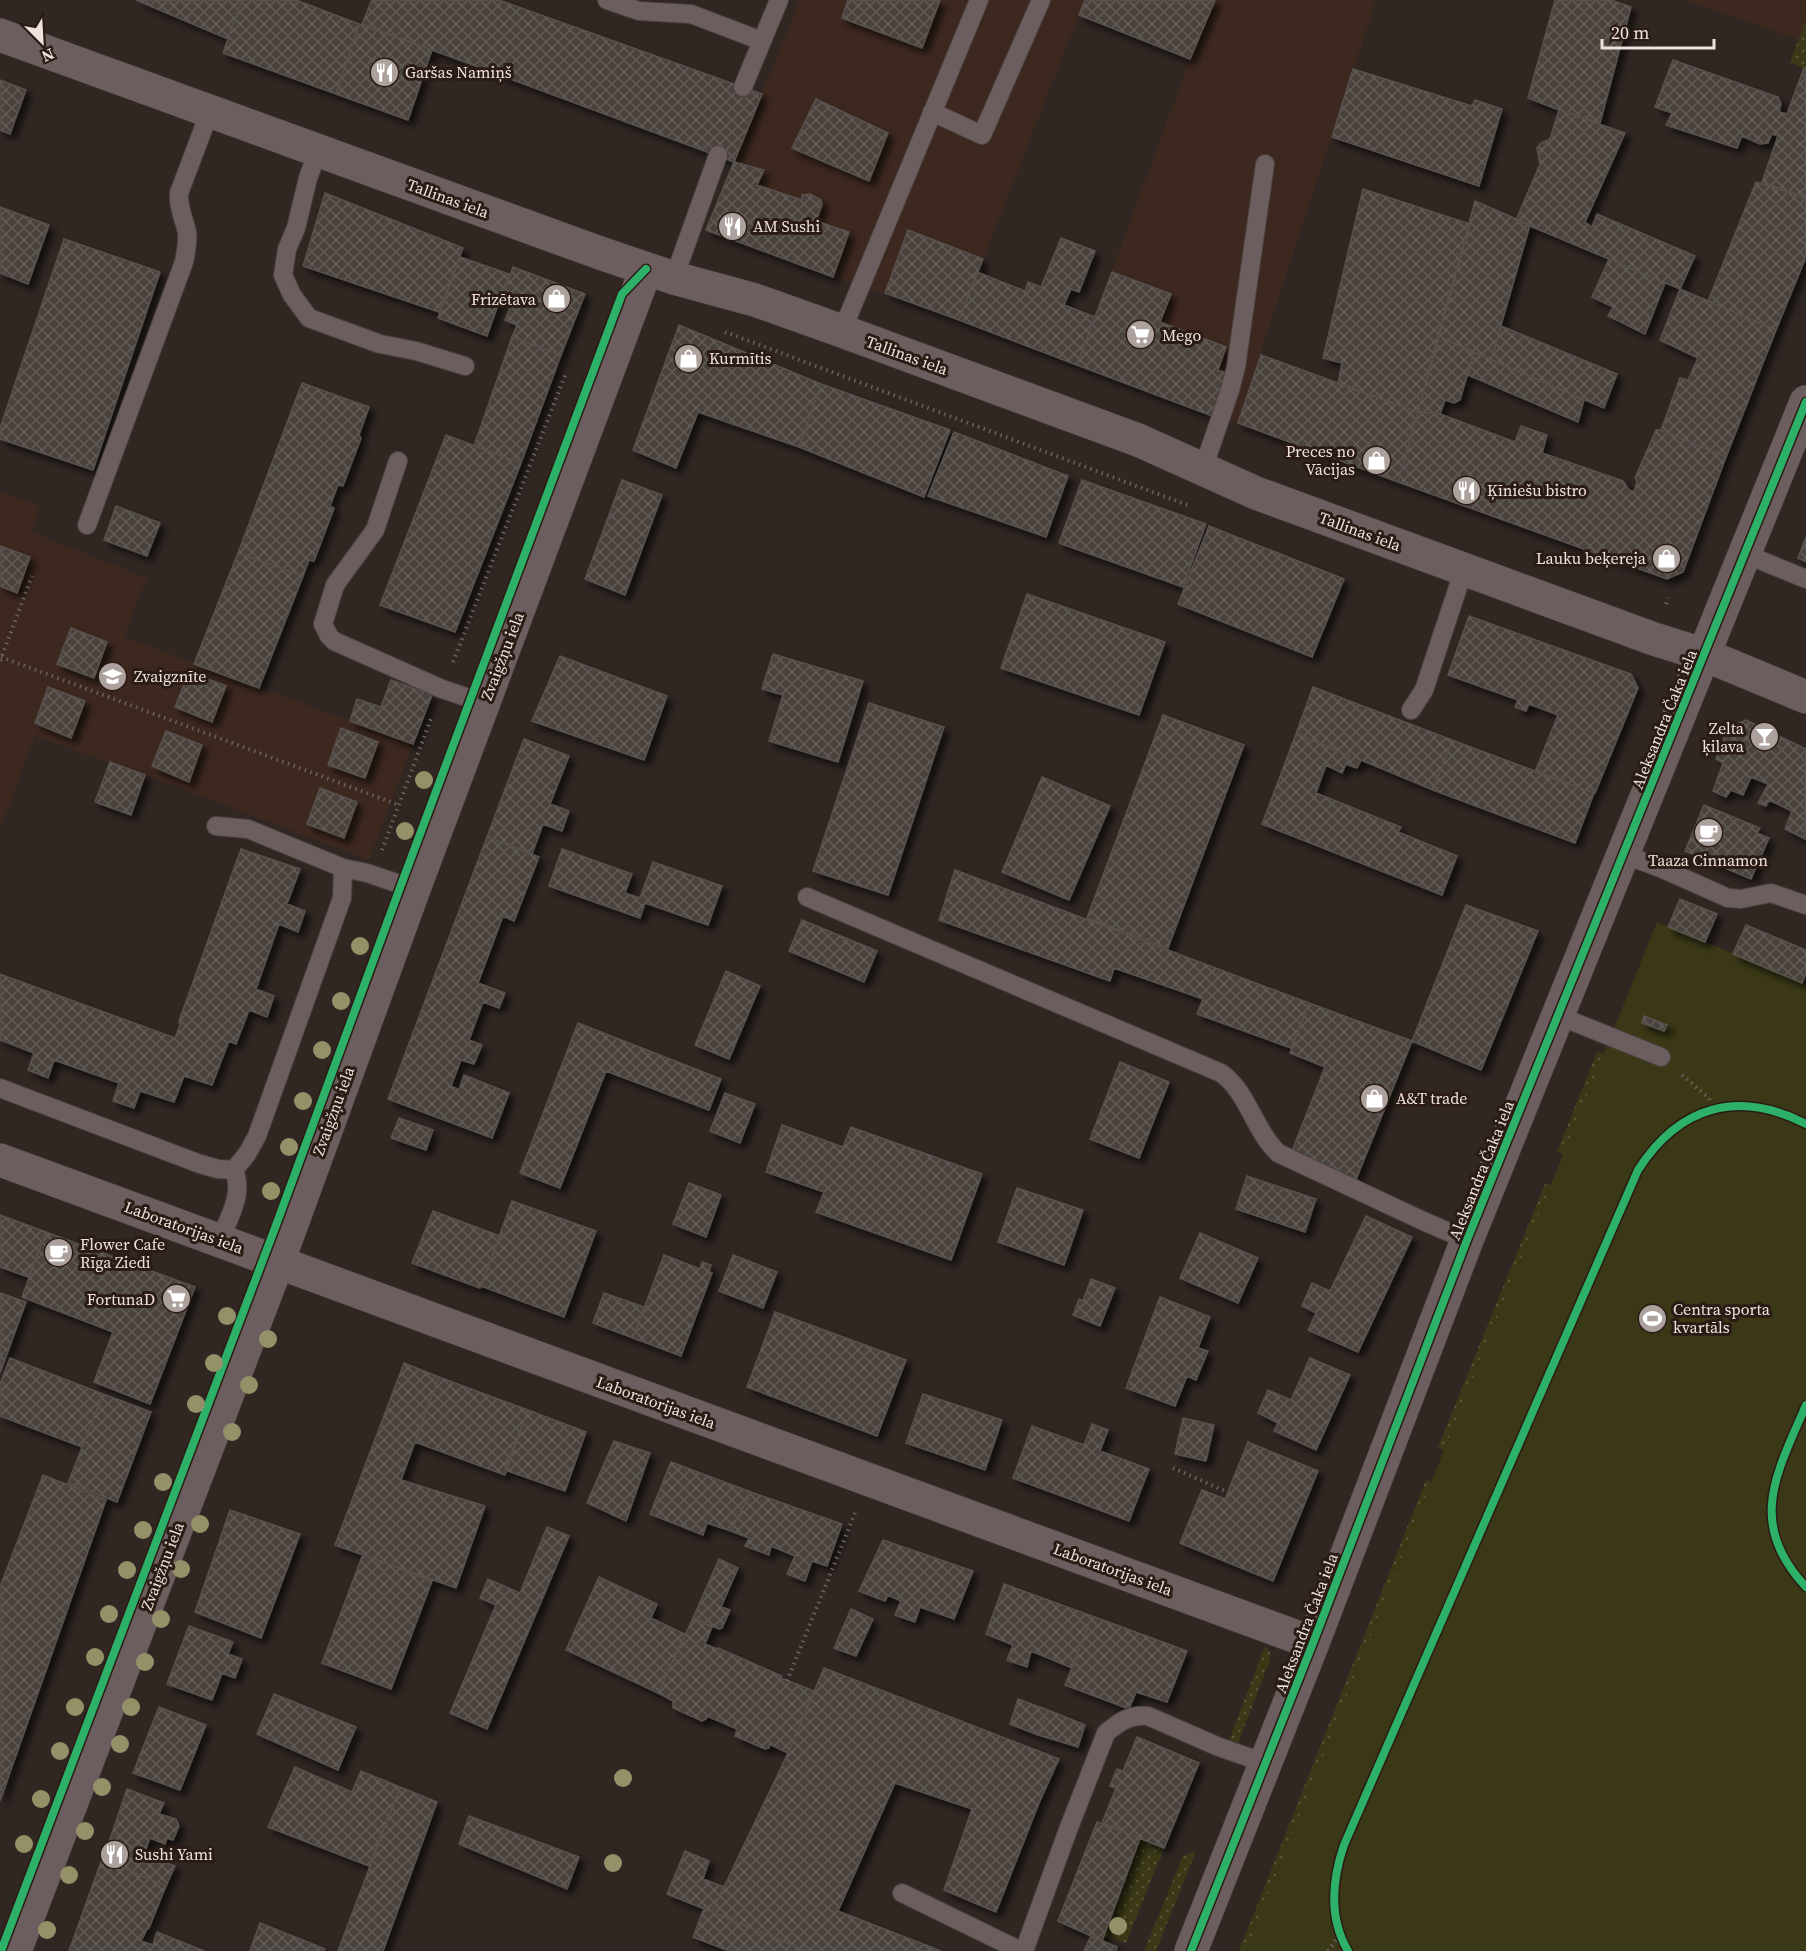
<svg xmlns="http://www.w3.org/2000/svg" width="1806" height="1951" viewBox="0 0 1806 1951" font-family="'Source Serif 4',serif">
<defs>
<pattern id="grass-dots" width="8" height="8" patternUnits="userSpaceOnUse" patternTransform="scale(1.5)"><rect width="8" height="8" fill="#3a3816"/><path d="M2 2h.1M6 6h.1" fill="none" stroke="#575437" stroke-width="1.8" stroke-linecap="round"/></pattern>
<pattern id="building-cross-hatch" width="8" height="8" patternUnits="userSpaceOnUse" patternTransform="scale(1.5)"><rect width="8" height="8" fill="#48423d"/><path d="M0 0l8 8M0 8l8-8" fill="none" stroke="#635d59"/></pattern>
<filter id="shadow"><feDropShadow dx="5.5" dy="5.5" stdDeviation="3" flood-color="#0009"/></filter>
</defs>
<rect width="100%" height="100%" fill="#302723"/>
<path fill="#3d2820" d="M800 0H1085L959 320 885 293 833 277 706 230Z
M1215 0H1376L1238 423 1215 417 1077 365 1190 59Z
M1683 0H1806V21L1799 40Z
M0 491 40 507 31 532 147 578 124 637 413 744 369 860 145 775 35 736 0 830Z"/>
<path fill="url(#grass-dots)" d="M1806 21V69L1790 62Z
M1597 1052 1653 1072 1255 1951H1239L1426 1480 1432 1482 1444 1451 1438 1447 1545 1184 1551 1185 1564 1155 1557 1152Z
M1265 1646 1270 1652V1660L1237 1746 1228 1743Z
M1140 1838 1164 1848 1126 1943 1104 1936Z
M1196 1851 1156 1951H1144L1183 1856Z"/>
<path fill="#3a3816" d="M1657 922 1806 984V1951H1246L1444 1450Z"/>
<path fill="url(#building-cross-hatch)" stroke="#58514c" stroke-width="1.5" filter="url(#shadow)" d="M136 0H242L228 39Z
M242 0H296L359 24 336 94 223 53Z
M372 0H499L762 94 734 162 362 24Z
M848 0H940L922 48 842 18Z
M1085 0H1215L1190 59 1079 15Z
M1555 0H1611L1631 7 1600 123 1559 110 1528 98Z
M359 24 432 50 408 120 336 94Z
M1673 60 1778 97 1781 104 1779 112 1787 114 1804 68 1806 69V198L1762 182 1778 136 1772 134 1768 143 1760 144 1742 136 1737 148 1666 125 1672 113 1655 107Z
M1353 69 1472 106 1475 100 1502 109 1479 186 1332 137Z
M0 80 26 90 10 134 0 130Z
M816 99 888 133 869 181 792 148Z
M1559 110 1625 133 1585 222 1592 227 1597 214 1695 256 1680 289 1516 220 1540 164 1537 148 1541 143 1550 139Z
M734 162 764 170 757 185 802 200V195L810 194 821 200 822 205 816 221 849 232 833 277 706 230Z
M1756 182 1806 198V257L1776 330 1708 301Z
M1363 189 1470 224 1418 412 1338 384 1342 363 1323 358Z
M325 193 463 248 439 312 303 266Z
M1475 201 1530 225 1491 360 1438 336Z
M0 207 49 225 28 284 0 273Z
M908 230 983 259 959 320 885 293Z
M1061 238 1095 251 1079 292 1071 289 1064 305 1095 317 1077 365 959 320 977 272 1025 291 1028 282 1041 287Z
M64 239 160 272 93 470 0 439V428Z
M460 257 509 274 487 336 438 318Z
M1609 259 1665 283 1645 334 1608 316 1613 307 1592 297Z
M513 267 585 294 561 355 512 337 517 325 505 320 512 303 502 299Z
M1112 272 1171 294 1160 322 1226 347 1218 370 1231 375 1215 417 1077 365Z
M1680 289 1776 330 1726 457 1661 430 1680 378 1688 380 1698 358 1660 340Z
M679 325 821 384 799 447 698 412 676 468 633 450Z
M1501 326 1617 374 1604 408 1491 360Z
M1438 336 1474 352 1460 400 1454 403 1445 400 1440 414 1418 412Z
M512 337 561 355 521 463 474 446Z
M1474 352 1584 400 1578 422 1468 375Z
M1261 355 1418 412 1398 482 1238 423Z
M302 383 369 407 359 435 361 438 343 486 338 485 330 506 334 508 314 561 309 560 303 576 238 553Z
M821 384 950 430 924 497 799 447Z
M1418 412 1440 414 1515 442 1521 426 1547 435 1542 453 1623 481 1629 490 1634 492 1637 482 1635 478 1656 430H1661L1726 457 1683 572 1667 579 1398 482Z
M954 432 1068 476 1046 537 928 496Z
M446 435 521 463 455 632 380 605Z
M622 480 662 495 625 595 585 579Z
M1082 480 1206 524 1183 587 1059 543Z
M116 506 160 523 147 556 104 540Z
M1209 526 1344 579 1312 657 1178 604Z
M1806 537V562L1798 558Z
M0 546 30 557 17 593 0 586Z
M238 553 303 576 259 688 194 664Z
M1027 594 1165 642 1139 715 1001 668Z
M1469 616 1631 674 1638 688 1595 793 1535 772 1558 715 1529 704 1526 711 1515 707 1518 700 1448 675Z
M71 628 107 642 94 678 57 664Z
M773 654 863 681 838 762 769 741 783 695 762 689Z
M560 656 667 696 644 760 532 721Z
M189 672 226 686 212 722 175 707Z
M391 680 432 695 413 744 350 721 357 699 381 707Z
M48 687 85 701 71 738 35 723Z
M1313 687 1452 740 1433 790 1361 760 1357 768 1346 764 1350 756 1296 734Z
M869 703 944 727 888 895 813 871Z
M1163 715 1244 745 1168 948 1087 918Z
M1746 720 1806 749 1805 839 1785 829 1792 811 1769 800 1766 806 1758 803 1768 784 1751 777 1743 795 1731 790 1726 797 1713 791 1723 763 1716 759 1728 728Z
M341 728 378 742 365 778 328 765Z
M166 731 202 745 189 782 152 766Z
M1296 734 1350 756 1342 773 1326 765 1316 793 1401 827 1398 832 1457 856 1442 895 1262 824Z
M524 739 569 756 550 804 569 811 562 831 543 824 532 854 487 837Z
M1452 740 1594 793 1575 843 1433 790Z
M110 762 145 775 131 815 95 802Z
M1042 777 1110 806 1069 900 1002 872Z
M320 788 357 802 344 838 307 824Z
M1704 805 1760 828 1757 833 1769 838 1751 879 1685 851Z
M487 837 539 857 514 921 503 916 478 983 505 993 499 1008 483 1002 469 1040 482 1045 474 1064 461 1060 451 1086 459 1090 464 1075 509 1093 492 1138 388 1099Z
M241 849 300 869 287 904 305 911 298 932 279 924 256 989 274 996 267 1017 249 1010 236 1044 229 1041 212 1085 184 1076 174 1102 140 1091 134 1108 113 1101 119 1083 54 1060 48 1078 28 1070 34 1053 0 1040V974L175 1038 180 1025 179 1021Z
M562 849 632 874 625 893 640 898 653 862 722 886 708 925 645 903 640 918 549 886Z
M955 870 1309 1003 1291 1048 1197 1014 1203 999 1114 968 1110 981 939 920Z
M1680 899 1717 914 1705 942 1668 927Z
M1466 905 1538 931 1481 1070 1412 1041Z
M802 920 877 951 864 982 789 951Z
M1746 925 1806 950V973L1802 983 1733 954Z
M726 971 760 986 729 1059 695 1045Z
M1309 1003 1412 1041 1355 1182 1290 1156 1325 1067 1290 1053Z
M1644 1016 1667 1025 1664 1031 1642 1023Z
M578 1023 721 1079 709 1110 606 1071 560 1188 520 1173Z
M1120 1062 1169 1082 1139 1158 1090 1139Z
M725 1093 755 1104 740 1143 710 1131Z
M399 1118 433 1130 426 1150 391 1138Z
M782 1125 843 1147 851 1127 982 1174 951 1260 816 1212 824 1192 766 1172Z
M1247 1176 1316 1199 1305 1232 1236 1209Z
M689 1183 721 1195 706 1237 673 1224Z
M1017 1188 1083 1210 1064 1265 998 1242Z
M512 1201 596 1231 564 1317 481 1286Z
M433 1211 500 1236 480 1288 412 1263Z
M0 1215 46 1232 28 1277 0 1267Z
M1366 1216 1412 1237 1358 1352 1308 1330 1316 1313 1302 1306 1312 1283 1330 1291Z
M46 1232 195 1287 150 1404 94 1382 113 1332 22 1297Z
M1200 1233 1258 1258 1238 1303 1180 1278Z
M664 1255 700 1269 702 1262 711 1265 709 1272 712 1273 681 1356 633 1338Z
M733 1255 777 1272 763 1308 719 1291Z
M1091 1279 1115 1288 1100 1326 1073 1315 1079 1299 1083 1301Z
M0 1293 26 1302 0 1373Z
M604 1293 644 1307 633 1338 593 1323Z
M1160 1297 1210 1317 1198 1348 1208 1351 1196 1380 1187 1376 1175 1406 1126 1388Z
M775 1312 906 1360 877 1436 747 1387Z
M10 1358 103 1394 82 1447 0 1416V1384Z
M1310 1358 1350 1375 1316 1450 1274 1431 1278 1423 1258 1413 1268 1390 1291 1400Z
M404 1363 439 1377 401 1480 485 1506 456 1588 335 1545Z
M439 1377 528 1410 505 1475 415 1442Z
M103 1394 151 1412 117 1502 68 1483Z
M923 1394 1002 1420 985 1470 906 1443Z
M528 1410 586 1432 565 1491 505 1470Z
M1183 1418 1214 1425 1206 1461 1175 1454Z
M1092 1424 1108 1430 1100 1451 1149 1469 1129 1521 1013 1478 1032 1426 1084 1445Z
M614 1441 650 1453 626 1521 587 1503Z
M1248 1442 1318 1471 1273 1581 1180 1543 1202 1490 1225 1499Z
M671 1462 751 1492 731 1531 707 1523 703 1535 650 1514Z
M43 1475 106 1500 0 1801V1587Z
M751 1492 842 1524 827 1566 812 1561 805 1581 787 1574 795 1556 771 1546 769 1555 745 1546 749 1538 731 1531Z
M230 1510 300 1534 261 1638 195 1612Z
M547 1527 569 1536 487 1729 450 1713 496 1605 480 1598 488 1579 520 1593Z
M883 1540 973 1571 954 1619 920 1607 915 1622 895 1615 901 1601 888 1595 885 1601 859 1591Z
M363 1554 432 1581 391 1689 322 1663Z
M719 1559 738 1568 721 1607 730 1610 722 1628 719 1629 693 1618Z
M599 1577 657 1604 651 1618 685 1634 658 1693 566 1650Z
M1004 1584 1092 1616 1072 1668 1031 1651 1027 1667 1007 1660 1013 1645 986 1634Z
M851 1609 873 1619 856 1656 834 1648Z
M1092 1616 1187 1651 1167 1702 1136 1692 1129 1709 1065 1685Z
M693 1618 712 1627 705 1644 717 1649 718 1648 782 1676 781 1678 814 1691 788 1753 769 1744V1748L765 1749 735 1736 737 1729 707 1716 706 1719 702 1721 673 1708V1701L658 1693Z
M189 1626 233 1642 228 1654 242 1659 235 1678 222 1673 212 1700 167 1684Z
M824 1668 1059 1759 1039 1803 996 1912 944 1890 972 1809 895 1783 838 1911 941 1951H806L712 1912 788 1753Z
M274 1694 356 1727 338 1770 257 1734Z
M1018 1699 1048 1710 1038 1735 1010 1724Z
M159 1707 206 1725 180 1790 133 1773Z
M1048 1710 1085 1725 1078 1747 1038 1735Z
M1137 1737 1199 1763 1164 1848 1102 1823 1116 1788 1110 1786 1117 1769 1123 1771Z
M295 1767 352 1792 361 1771 400 1787 369 1866 268 1827Z
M400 1787 437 1802 383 1951H338Z
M127 1789 164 1803 159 1814 176 1819 179 1826 173 1840 167 1838 165 1844 150 1838 144 1854 109 1842Z
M469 1816 579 1857 567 1889 459 1844Z
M1097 1822 1140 1838 1102 1941 1058 1921Z
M109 1842 175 1866 166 1886 102 1859Z
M685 1851 709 1861 703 1879 724 1887 712 1912 667 1894Z
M102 1859 166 1886 149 1928 147 1929 141 1941 153 1945 157 1932 204 1951H69Z
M704 1908 712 1912 806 1951H729L693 1937Z
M260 1923 325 1949 324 1951H250Z
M1091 1936 1117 1947 1116 1951H1084Z"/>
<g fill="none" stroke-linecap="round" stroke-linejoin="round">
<defs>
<path id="service" d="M607 0 639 11 691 14 762 41
M743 87 779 0
M932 112 982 135 1041 0
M318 151 308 178 296 228 287 249 283 275 292 295 309 318 380 344 416 351 465 366
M674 278 718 155
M842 331 979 0
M398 461 375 530 335 585 323 624 329 636 334 641 442 689 484 703
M1203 469 1230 390 1236 367 1265 164
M87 525 184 262C186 252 188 243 187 232 184 219 178 208 179 193L210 111
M1745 554 1806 579
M1411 710 1424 690 1464 569
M216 826 248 829 343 868 367 873 414 889
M1623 854 1663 869 1728 898 1741 899 1771 893 1806 905
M807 897 1221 1073C1248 1092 1254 1130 1278 1153L1421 1220 1467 1240
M1559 1016 1661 1057
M0 1088 200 1164 218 1169 234 1170 247 1154 257 1136 342 898 343 868
M220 1240C229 1217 244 1194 234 1170
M902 1893 1021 1951
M1024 1951 1068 1830 1106 1733C1119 1722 1130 1714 1148 1716L1219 1747 1265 1763"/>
<path id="minor" d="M0 1160 1313 1643
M15 1951 278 1262 414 889 646 269"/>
<path id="tertiary" d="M0 35 600 253 674 278 755 300 842 331 1138 440 1256 493 1654 639 1705 655 1806 697"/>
<path id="primary" d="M1191 1951 1313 1643 1467 1240 1806 402"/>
</defs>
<use href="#service" stroke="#4a423e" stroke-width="20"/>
<use href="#minor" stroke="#4a423e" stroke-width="34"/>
<use href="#tertiary" stroke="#4a423e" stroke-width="34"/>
<use href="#primary" stroke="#4a423e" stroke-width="34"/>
<path stroke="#6b6160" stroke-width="4" stroke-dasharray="1.5 4.5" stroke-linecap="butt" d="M725 332 1190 506
M1666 604 1668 598
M1 657 399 805
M0 661 32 576
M453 662 566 373
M382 850 432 716
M1682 1075 1709 1098 1713 1109
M1806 1405C1777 1473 1746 1523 1806 1587
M1173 1468 1227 1492
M787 1681 855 1513
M1328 1951 1340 1935
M1348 1951C1328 1917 1332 1880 1344 1845L1638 1170C1679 1106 1738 1089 1806 1124"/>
<use href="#service" stroke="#6c5e5f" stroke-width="18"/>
<use href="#minor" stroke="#6c5e5f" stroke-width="33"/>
<use href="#tertiary" stroke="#6c5e5f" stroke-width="33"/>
<use href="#primary" stroke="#6c5e5e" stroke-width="33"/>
<defs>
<path id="cycleway" d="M1806 1405C1777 1473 1746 1523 1806 1587
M1 1951 275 1228 401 885 622 294 646 269
M1191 1951 1313 1643 1467 1240 1806 402
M1348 1951C1328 1917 1332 1880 1344 1845L1638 1170C1679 1106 1738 1089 1806 1124"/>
</defs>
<use href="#cycleway" stroke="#2b1b15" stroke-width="11"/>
<use href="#cycleway" stroke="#2db169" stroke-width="8"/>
</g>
<g fill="#949169">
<circle cx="424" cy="780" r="9"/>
<circle cx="405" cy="831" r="9"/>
<circle cx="360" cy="946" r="9"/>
<circle cx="341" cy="1001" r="9"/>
<circle cx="322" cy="1050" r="9"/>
<circle cx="303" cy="1101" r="9"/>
<circle cx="289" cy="1147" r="9"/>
<circle cx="271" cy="1191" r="9"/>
<circle cx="227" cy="1316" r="9"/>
<circle cx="268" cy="1339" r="9"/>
<circle cx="214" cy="1363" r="9"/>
<circle cx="249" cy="1385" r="9"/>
<circle cx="196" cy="1404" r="9"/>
<circle cx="232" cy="1432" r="9"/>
<circle cx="163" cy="1482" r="9"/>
<circle cx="200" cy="1524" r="9"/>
<circle cx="143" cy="1530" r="9"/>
<circle cx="181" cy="1569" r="9"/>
<circle cx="127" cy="1570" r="9"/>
<circle cx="109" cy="1614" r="9"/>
<circle cx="161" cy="1619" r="9"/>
<circle cx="95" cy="1657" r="9"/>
<circle cx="145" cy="1662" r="9"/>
<circle cx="75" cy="1707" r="9"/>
<circle cx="131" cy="1707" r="9"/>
<circle cx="120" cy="1744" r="9"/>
<circle cx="60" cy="1751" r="9"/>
<circle cx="623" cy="1778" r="9"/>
<circle cx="102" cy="1787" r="9"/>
<circle cx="41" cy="1799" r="9"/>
<circle cx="85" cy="1831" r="9"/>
<circle cx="24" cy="1844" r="9"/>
<circle cx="613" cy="1863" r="9"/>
<circle cx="69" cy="1875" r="9"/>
<circle cx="1118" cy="1926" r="9"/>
<circle cx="47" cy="1930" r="9"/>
</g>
<defs>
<symbol id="restaurant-disc" viewBox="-11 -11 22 22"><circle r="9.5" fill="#aca19d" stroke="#2b1b15"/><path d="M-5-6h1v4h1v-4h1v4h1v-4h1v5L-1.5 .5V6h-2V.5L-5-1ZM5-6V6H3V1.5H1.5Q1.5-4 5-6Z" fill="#fff"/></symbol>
<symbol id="shop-disc" viewBox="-11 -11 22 22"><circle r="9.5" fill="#aca19d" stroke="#2b1b15"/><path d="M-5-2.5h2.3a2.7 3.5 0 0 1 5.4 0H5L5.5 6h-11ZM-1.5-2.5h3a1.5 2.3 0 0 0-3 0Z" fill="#fff"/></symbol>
<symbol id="supermarket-disc" viewBox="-11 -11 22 22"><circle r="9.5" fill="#aca19d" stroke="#2b1b15"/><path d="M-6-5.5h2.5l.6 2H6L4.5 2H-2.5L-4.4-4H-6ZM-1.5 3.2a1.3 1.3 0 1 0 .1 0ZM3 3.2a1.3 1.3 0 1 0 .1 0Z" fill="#fff"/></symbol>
<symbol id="school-disc" viewBox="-11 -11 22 22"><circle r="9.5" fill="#aca19d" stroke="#2b1b15"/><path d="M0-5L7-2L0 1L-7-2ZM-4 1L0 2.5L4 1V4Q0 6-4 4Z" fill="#fff"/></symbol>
<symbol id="bar-disc" viewBox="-11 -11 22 22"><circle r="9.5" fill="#aca19d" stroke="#2b1b15"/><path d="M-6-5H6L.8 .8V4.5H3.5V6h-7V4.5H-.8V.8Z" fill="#fff"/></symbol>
<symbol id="cafe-disc" viewBox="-11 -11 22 22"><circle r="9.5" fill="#aca19d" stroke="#2b1b15"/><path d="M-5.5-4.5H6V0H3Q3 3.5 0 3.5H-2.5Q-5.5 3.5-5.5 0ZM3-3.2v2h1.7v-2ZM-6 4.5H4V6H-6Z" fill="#fff"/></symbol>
<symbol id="stadium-disc" viewBox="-11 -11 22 22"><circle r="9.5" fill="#aca19d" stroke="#2b1b15"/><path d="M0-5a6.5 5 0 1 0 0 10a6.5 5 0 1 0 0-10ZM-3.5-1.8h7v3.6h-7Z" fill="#fff"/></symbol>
</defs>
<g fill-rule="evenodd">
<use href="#restaurant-disc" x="368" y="56" width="33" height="33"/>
<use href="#restaurant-disc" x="716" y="210" width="33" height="33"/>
<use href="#shop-disc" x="540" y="282" width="33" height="33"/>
<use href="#supermarket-disc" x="1124" y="318" width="33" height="33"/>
<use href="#shop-disc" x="672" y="342" width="33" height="33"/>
<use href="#shop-disc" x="1360" y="444" width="33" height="33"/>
<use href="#restaurant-disc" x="1450" y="474" width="33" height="33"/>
<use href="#shop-disc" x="1650" y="542" width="33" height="33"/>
<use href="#school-disc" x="96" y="660" width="33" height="33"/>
<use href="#bar-disc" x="1748" y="720" width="33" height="33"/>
<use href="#cafe-disc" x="1692" y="816" width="33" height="33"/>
<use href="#shop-disc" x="1358" y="1082" width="33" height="33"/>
<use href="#cafe-disc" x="42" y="1236" width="33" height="33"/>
<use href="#supermarket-disc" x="160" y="1282" width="33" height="33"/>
<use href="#stadium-disc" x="1636" y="1302" width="33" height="33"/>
<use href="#restaurant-disc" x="98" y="1838" width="33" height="33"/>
</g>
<g text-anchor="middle" stroke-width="6" stroke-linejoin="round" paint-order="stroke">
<g font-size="16" fill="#eee2de" stroke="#2b1b15" text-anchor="start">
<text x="405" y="78">Garšas Namiņš</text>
<text x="753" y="232">AM Sushi</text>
<text x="536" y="305" text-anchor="end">Frizētava</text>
<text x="1162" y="341">Mego</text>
<text x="709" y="364">Kurmītis</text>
<text x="1355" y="457" text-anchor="end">Preces no<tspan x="1355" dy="18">Vācijas</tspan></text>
<text x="1487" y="496">Ķīniešu bistro</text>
<text x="1646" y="564" text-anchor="end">Lauku beķereja</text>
<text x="134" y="682">Zvaigznīte</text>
<text x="1744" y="734" text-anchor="end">Zelta<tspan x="1744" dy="18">ķilava</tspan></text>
<text x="1708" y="866" text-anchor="middle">Taaza Cinnamon</text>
<text x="1396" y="1104">A&amp;T trade</text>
<text x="80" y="1250">Flower Cafe<tspan x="80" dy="18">Rīga Ziedi</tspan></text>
<text x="155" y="1305" text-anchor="end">FortunaD</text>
<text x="1673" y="1315">Centra sporta<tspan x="1673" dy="18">kvartāls</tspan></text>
<text x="135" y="1860">Sushi Yami</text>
</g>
<g font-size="16" fill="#eee2de" stroke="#2b1b15">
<text transform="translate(448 198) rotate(20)" y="6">Tallinas iela</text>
<text transform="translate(907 355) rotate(20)" y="6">Tallinas iela</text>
<text transform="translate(1360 531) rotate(20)" y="6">Tallinas iela</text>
<text transform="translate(502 656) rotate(-69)" y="6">Zvaigžņu iela</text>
<text transform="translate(1664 719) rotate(-68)" y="6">Aleksandra Čaka iela</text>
<text transform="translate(333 1111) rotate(-70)" y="6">Zvaigžņu iela</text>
<text transform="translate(1481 1170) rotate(-68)" y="6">Aleksandra Čaka iela</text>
<text transform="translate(184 1227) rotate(20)" y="6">Laboratorijas iela</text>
<text transform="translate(656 1402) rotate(20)" y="6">Laboratorijas iela</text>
<text transform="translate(162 1566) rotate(-69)" y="6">Zvaigžņu iela</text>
<text transform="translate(1113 1569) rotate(20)" y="6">Laboratorijas iela</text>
<text transform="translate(1306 1623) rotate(-69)" y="6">Aleksandra Čaka iela</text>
</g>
</g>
<g transform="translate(42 42) rotate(156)" stroke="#2b1b15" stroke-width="4.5" paint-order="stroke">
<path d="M0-4.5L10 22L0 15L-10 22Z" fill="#eee2de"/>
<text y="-9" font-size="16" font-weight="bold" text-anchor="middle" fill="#eee2de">N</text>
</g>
<path d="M1602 39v9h112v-9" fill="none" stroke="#eee2de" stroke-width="3"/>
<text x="1611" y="39" font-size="18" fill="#eee2de" stroke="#2b1b15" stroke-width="4.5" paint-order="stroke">20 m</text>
</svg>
